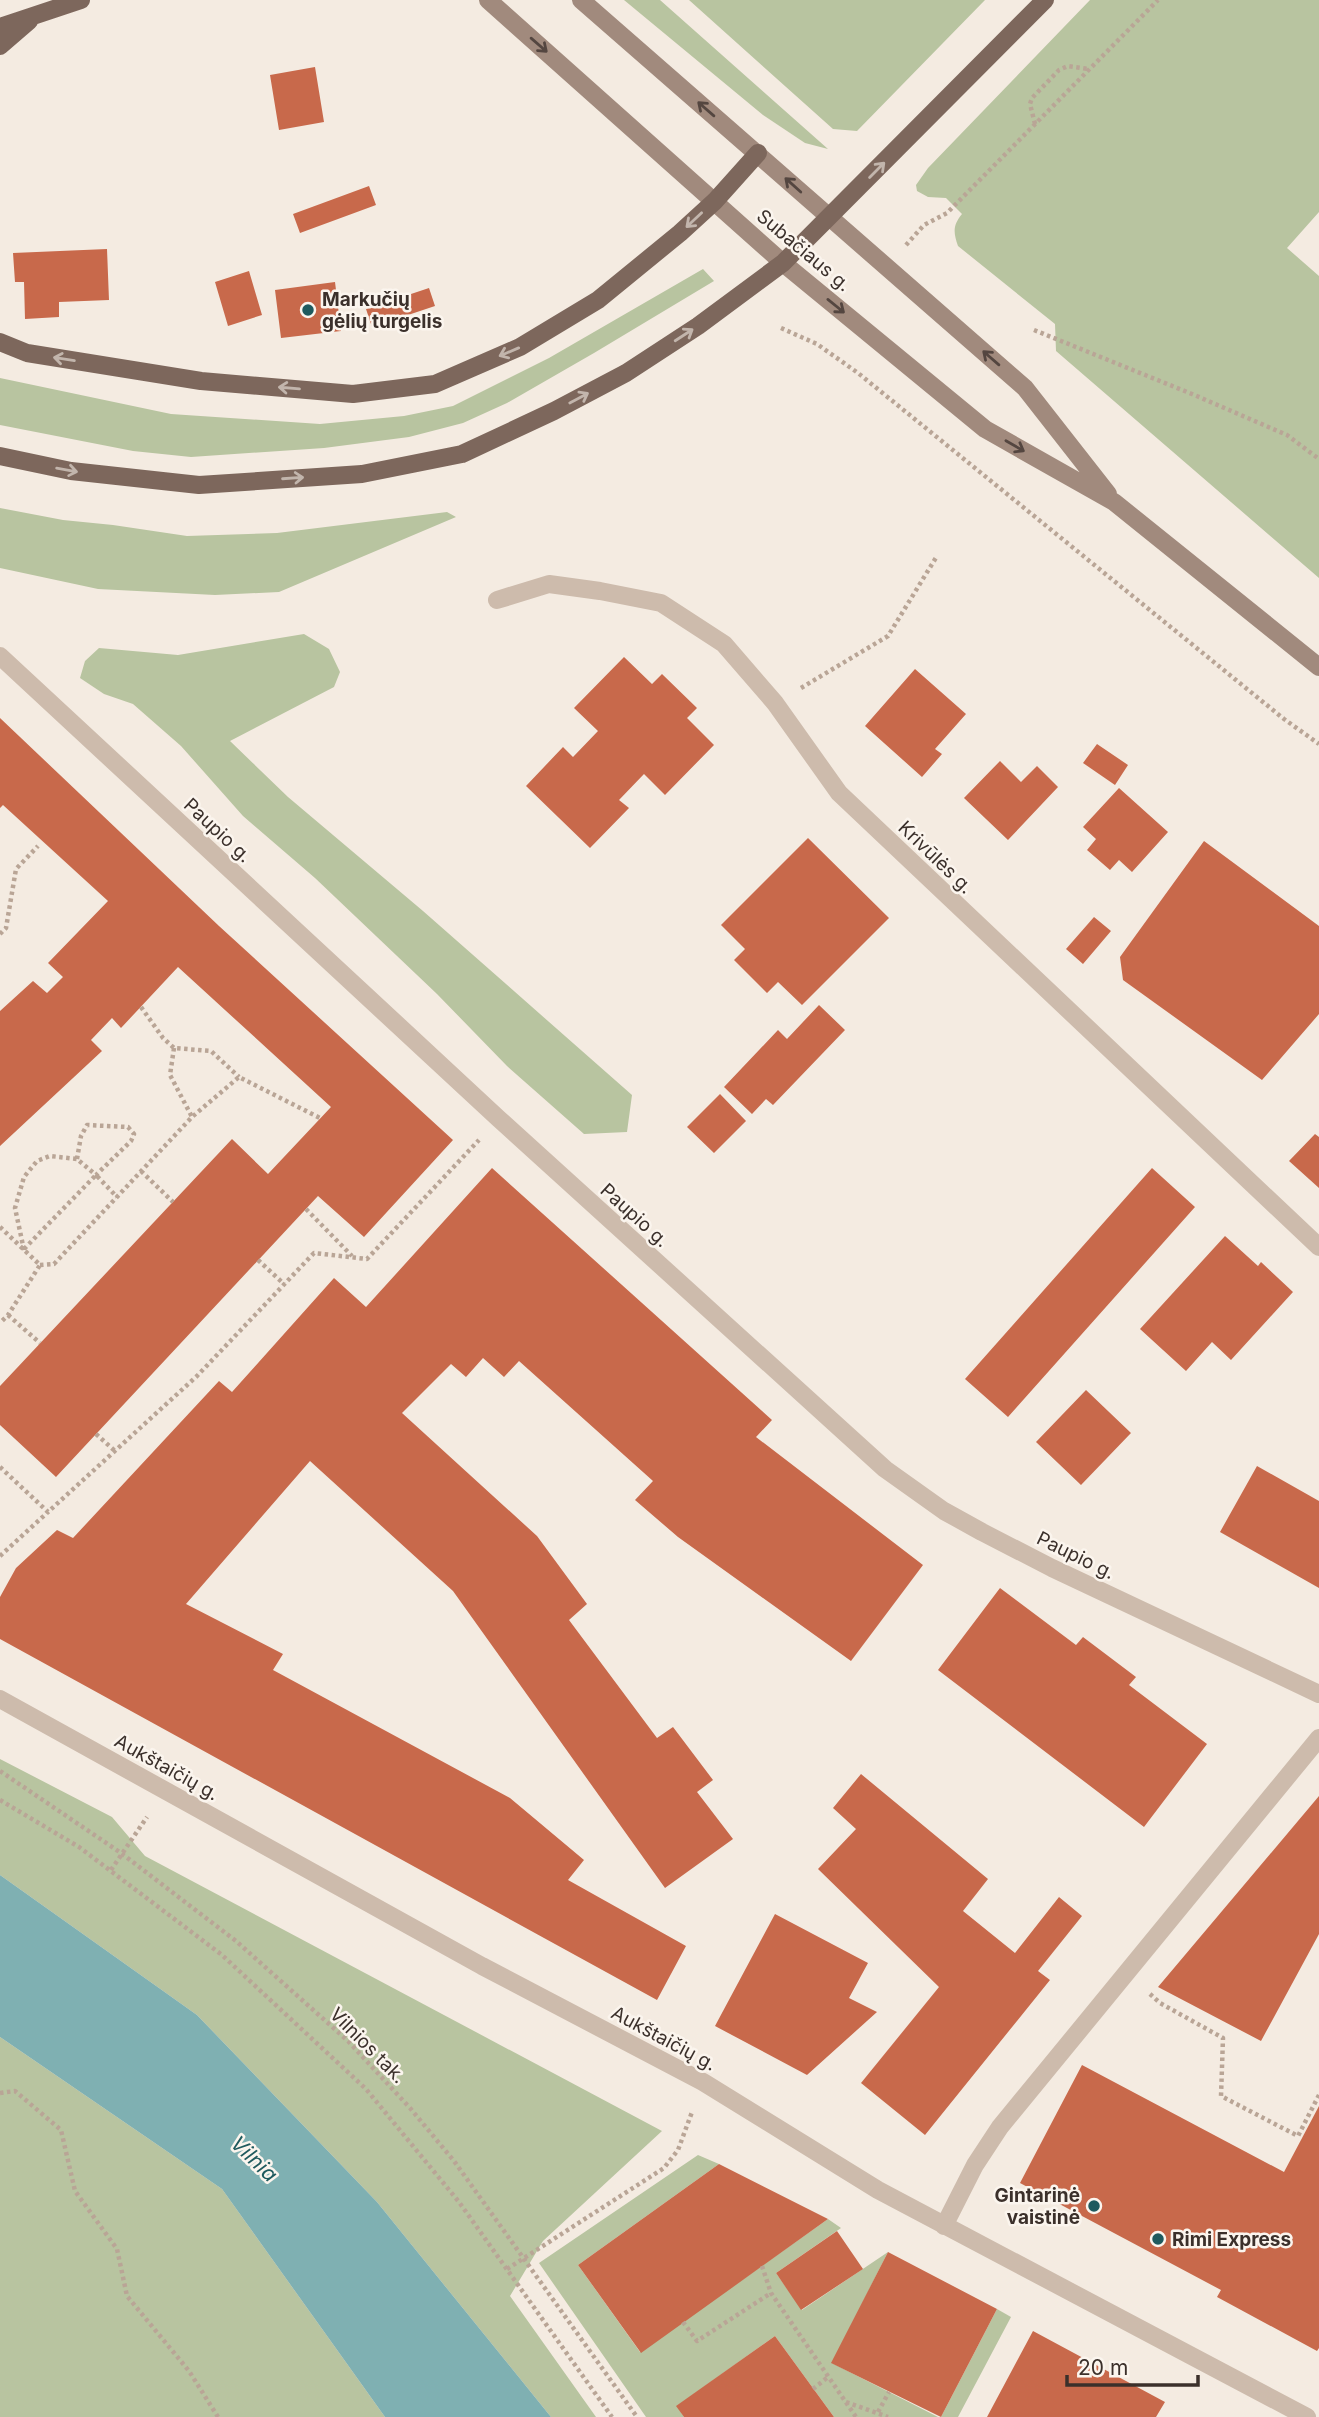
<svg xmlns="http://www.w3.org/2000/svg" width="1319" height="2417" viewBox="0 0 1319 2417" font-family="Inter,sans-serif">
<rect width="100%" height="100%" fill="#f4ebe1"/>
<path fill="#b8c4a0" d="M624 0H660L828 149 805 143 763 115Z
M689 0H985L857 131 833 129Z
M1090 0H1319V212L1287 248 1319 276V578L1056 351 1055 324 958 246C953 232 953 225 962 214L946 198 928 197 917 191 916 185 928 168Z
M703 269 714 281 594 353 507 403 463 423 409 437 324 448 191 457 133 451 0 425V378L171 414 320 424 404 416 453 406 549 358Z
M0 508 63 520 113 525 187 536 277 533 447 512 456 517 279 592 215 595 98 589 0 568Z
M304 634 329 649 340 672 334 687 230 741 288 797 423 911 632 1095 627 1132 584 1134 507 1066 437 994 315 878 243 816 181 746 133 704 104 694 80 678 85 661 99 648 178 655Z
M0 1759 112 1817 145 1856 662 2131 543 2241 510 2296 596 2417H551L377 2202 197 2015 0 1875Z
M0 2037 222 2189 385 2417H0Z
M698 2155 719 2164 578 2265 640 2352 828 2219 841 2228 776 2273 802 2310 888 2252 832 2363 938 2417H834L775 2336 677 2406 684 2417H646L539 2263Z
M997 2309 1011 2317 958 2417H941Z"/>
<path fill="#7fb0b2" d="M0 1875 197 2015 377 2202 551 2417H385L222 2189 0 2037Z"/>
<path fill="#c8694b" d="M315 67 324 122 279 130 270 75Z
M369 186 376 205 300 233 293 214Z
M107 249 109 300 59 302V317L25 319 24 282H15L13 253Z
M249 271 262 315 228 326 215 282Z
M335 282 341 331 281 338 275 290Z
M429 288 435 306 372 327 366 309Z
M624 657 652 684 662 674 697 708 687 718 714 745 665 795 644 774 619 800 629 808 590 848 526 786 563 747 573 757 598 731 574 708Z
M915 669 966 714 935 749 942 754 922 777 865 726Z
M0 718 219 926 453 1140 364 1237 318 1196 56 1477 0 1425V1386L232 1139 268 1174 331 1107 178 967 121 1028 112 1018 91 1040 102 1051 0 1146V1011L33 981 47 993 63 977 48 963 108 901 3 805 0 808Z
M1097 744 1128 765 1115 785 1083 763Z
M1000 761 1021 782 1037 766 1058 787 1008 840 964 798Z
M1119 788 1168 832 1132 872 1119 860 1110 870 1087 850 1096 839 1083 827Z
M808 838 889 918 802 1005 778 982 767 993 734 960 745 949 721 925Z
M1204 841 1319 926V1014L1262 1080 1123 980 1120 957Z
M1094 917 1111 931 1083 964 1066 949Z
M819 1005 845 1030 773 1105 766 1099 752 1114 724 1087 778 1030 787 1039Z
M720 1094 746 1121 714 1153 687 1127Z
M1315 1134 1319 1137V1188L1289 1161Z
M492 1168 772 1420 756 1437 923 1565 851 1661 678 1537 635 1500 653 1481 519 1361 504 1377 483 1358 466 1377 451 1364 402 1413 537 1536 587 1604 569 1620 657 1738 673 1727 713 1780 697 1792 733 1839 665 1888 453 1591 310 1461 186 1604 283 1654 273 1670 510 1798 584 1860 568 1880 686 1946 657 2000 0 1639V1597L16 1568 57 1530 73 1538 219 1381 232 1392 334 1278 366 1307Z
M1152 1168 1195 1207 1008 1417 965 1379Z
M1225 1236 1258 1266 1261 1262 1293 1292 1231 1360 1212 1342 1186 1371 1140 1329Z
M1086 1390 1131 1433 1081 1485 1036 1442Z
M1257 1466 1319 1501V1588L1220 1532Z
M1000 1588 1076 1645 1083 1637 1136 1677 1129 1685 1207 1744 1144 1827 938 1670Z
M861 1774 988 1879 963 1911 1015 1953 1059 1897 1082 1916 1038 1971 1050 1980 925 2135 861 2083 939 1987 818 1869 856 1829 833 1808Z
M1319 1796V1934L1261 2041 1158 1987Z
M775 1914 868 1963 849 1998 877 2012 807 2075 715 2026Z
M1082 2065 1284 2172 1319 2106V2348L1317 2351 1217 2297 1221 2290 1020 2183Z
M719 2164 828 2219 641 2353 578 2265Z
M837 2231 863 2269 801 2310 776 2273Z
M888 2252 997 2309 941 2417 831 2363Z
M1033 2331 1165 2402 1156 2417H987Z
M775 2336 834 2417H684L676 2406Z"/>
<g fill="none" stroke-linecap="round" stroke-linejoin="round">
<path stroke="#b9a596" stroke-width="4.5" stroke-dasharray="3.5 3.5" stroke-linecap="butt" d="M1035 124 1030 104 1032 98 1059 70 1068 66 1089 69
M906 245 924 225 947 213 1158 0
M781 328 817 344 858 373 1284 719 1319 744
M1034 330 1192 394 1287 435 1319 459
M801 688 888 636 937 556
M0 934 6 928 16 869 38 846
M141 1007 163 1038 174 1048 211 1051 239 1077
M174 1048 170 1075 192 1117
M141 1171 173 1202
M306 1209 352 1256
M0 1227 40 1265 8 1315 0 1323
M24 1249 96 1175 117 1197
M24 1250 15 1208 24 1177 37 1161 50 1156 77 1159 96 1175 131 1141 134 1134 128 1127 87 1125 81 1136 77 1159
M258 1260 284 1284
M40 1265 54 1264 192 1117 239 1077 320 1118
M8 1315 40 1343
M96 1434 115 1451
M0 1467 48 1512 197 1376 314 1253 367 1259 479 1140
M0 1556 48 1512
M0 1771 121 1853 236 1941 348 2041 410 2108 454 2161 637 2417
M0 1800 79 1847 222 1955 366 2089 459 2202 612 2417
M111 1870 147 1817
M1150 1994 1160 2003 1223 2038 1221 2096 1298 2136 1319 2095
M0 2093 15 2091 61 2130 75 2191 117 2249 127 2296 189 2371 218 2417
M762 2266 771 2293 856 2417
M507 2269 664 2168 678 2150 692 2112
M683 2322 697 2341 771 2293
M813 2389 828 2377
M846 2402 888 2417
M878 2412 889 2392"/>
<path stroke="#cdbbac" stroke-width="18" d="M497 600 549 584 600 591 661 603 724 644 775 703 839 793 1319 1247
M0 656 499 1119 885 1469 944 1511 982 1532 1052 1568 1319 1694
M0 1699 482 1966 703 2082 878 2190 1307 2417
M944 2226 975 2165 1000 2127 1319 1738"/>
<path stroke="#a18a7d" stroke-width="18" d="M488 0 783 263 985 429 1114 502 1319 667
M581 0 1025 388 1108 494"/>
<path stroke="#7d675c" stroke-width="18" d="M0 27 81 0
M0 46 29 21
M0 342 27 353 201 381 353 394 435 384 520 347 598 300 680 233 715 201 758 153
M0 456 71 471 199 485 362 474 462 454 554 411 626 373 698 326 783 263 1045 0"/>
</g>
<defs><path id="oneway-shaft" d="M-6 0H5M1.5-3L5.5 0L1.5 3" fill="none" stroke-width="1.6" stroke-linecap="round" stroke-linejoin="round" transform="scale(1.75)"/></defs>
<g stroke="#544640">
<use href="#oneway-shaft" transform="translate(539 45) rotate(41)"/>
<use href="#oneway-shaft" transform="translate(706 109) rotate(-139)"/>
<use href="#oneway-shaft" transform="translate(793 185) rotate(-138)"/>
<use href="#oneway-shaft" transform="translate(836 306) rotate(39)"/>
<use href="#oneway-shaft" transform="translate(991 358) rotate(-139)"/>
<use href="#oneway-shaft" transform="translate(1015 446) rotate(30)"/>
</g>
<g stroke="#c2b5ac">
<use href="#oneway-shaft" transform="translate(877 170) rotate(-45)"/>
<use href="#oneway-shaft" transform="translate(694 220) rotate(137)"/>
<use href="#oneway-shaft" transform="translate(684 335) rotate(-33)"/>
<use href="#oneway-shaft" transform="translate(509 352) rotate(157)"/>
<use href="#oneway-shaft" transform="translate(64 359) rotate(-171)"/>
<use href="#oneway-shaft" transform="translate(289 388) rotate(-175)"/>
<use href="#oneway-shaft" transform="translate(579 398) rotate(-28)"/>
<use href="#oneway-shaft" transform="translate(67 470) rotate(10)"/>
<use href="#oneway-shaft" transform="translate(293 478) rotate(-4)"/>
</g>
<g fill="#1f5a5e" stroke="#fbf5ee" stroke-width="2.5">
<circle cx="308" cy="310" r="7"/>
<circle cx="1094" cy="2206" r="7"/>
<circle cx="1158" cy="2239" r="7"/>
</g>
<g text-anchor="middle" stroke-width="5" stroke-linejoin="round" paint-order="stroke">
<g font-size="19" fill="#3b302b" stroke="#fbf5ee">
<text transform="translate(804 250) rotate(40)" y="7">Subačiaus g.</text>
<text transform="translate(218 830) rotate(43)" y="7">Paupio g.</text>
<text transform="translate(936 857) rotate(44)" y="7">Krivūlės g.</text>
<text transform="translate(635 1215) rotate(42)" y="7">Paupio g.</text>
<text transform="translate(1076 1555) rotate(26)" y="7">Paupio g.</text>
<text transform="translate(167 1767) rotate(29)" y="7">Aukštaičių g.</text>
<text transform="translate(664 2038) rotate(28)" y="7">Aukštaičių g.</text>
<text transform="translate(368 2045) rotate(45)" y="7">Vilnios tak.</text>
</g>
<g font-size="19" font-weight="bold" fill="#3b302b" stroke="#fbf5ee" text-anchor="start">
<text x="322" y="306">Markučių<tspan x="322" dy="22">gėlių turgelis</tspan></text>
<text x="1080" y="2202" text-anchor="end">Gintarinė<tspan x="1080" dy="22">vaistinė</tspan></text>
<text x="1172" y="2246">Rimi Express</text>
</g>
<g font-size="21" font-style="italic" fill="#1f5a5e" stroke="#fbf5ee">
<text transform="translate(254 2159) rotate(44)" y="7">Vilnia</text>
</g>
</g>
<path d="M1067 2375v10h131v-10" fill="none" stroke="#3b302b" stroke-width="3.5"/>
<text x="1078" y="2375" font-size="21" fill="#3b302b" stroke="#fbf5ee" stroke-width="5" paint-order="stroke">20 m</text>
</svg>
